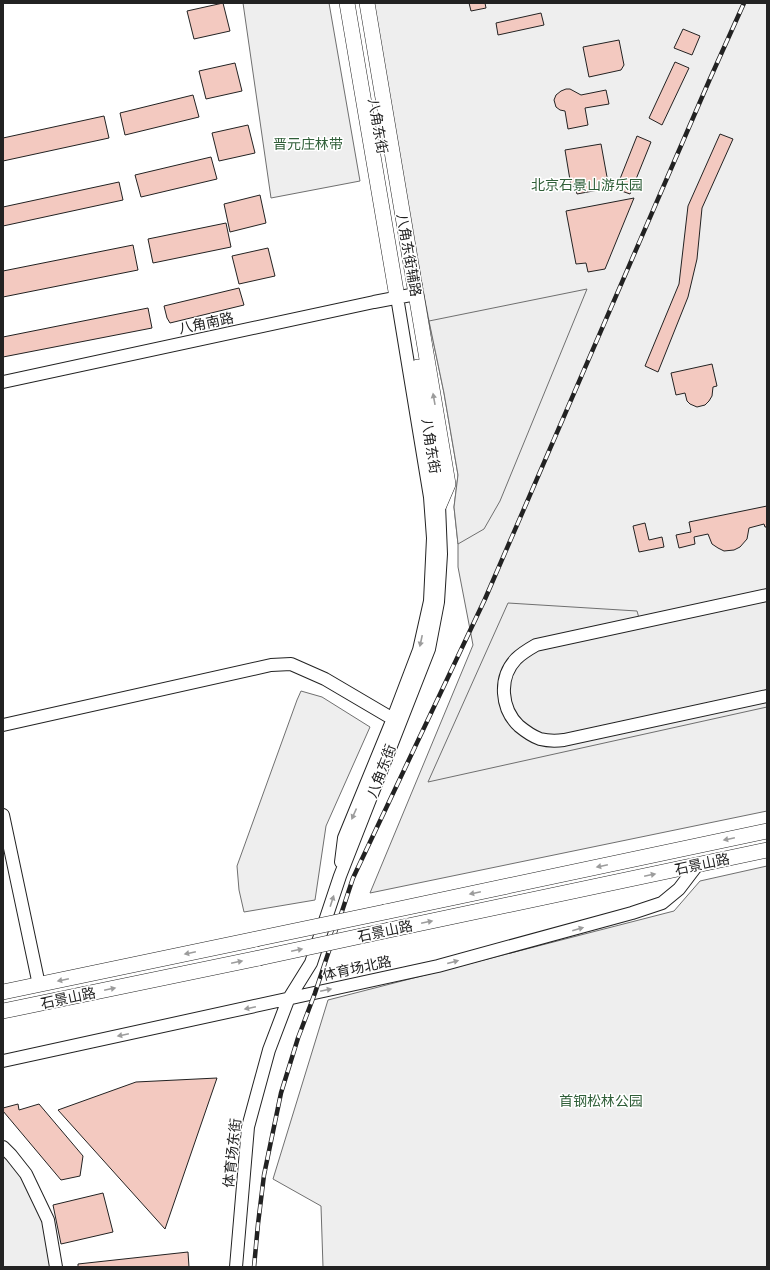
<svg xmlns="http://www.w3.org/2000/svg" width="770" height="1270" viewBox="0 0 770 1270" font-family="'Archivo Narrow','Noto Sans SC',sans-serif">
<rect width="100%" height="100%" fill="#fff"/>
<path fill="#eee" stroke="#6f6f6f" d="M243 3H329L360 181 271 198Z
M372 3H767V811L370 893 473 645 458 567V544L454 507 458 475 444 393 429 321 400 169Z
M301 691 322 697 370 727 326 826 315 900 244 912 239 890 237 866 297 700Z
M767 866V1267H323L321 1206 273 1179 328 1000 674 911 700 881Z
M3 1155 22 1177 40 1212 52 1267H3Z"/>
<path fill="#ededed" stroke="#6f6f6f" d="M587 289 500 501 484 529 458 544 454 507 458 475 444 393 429 321Z
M767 590V707L428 782 508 603 637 611 639 618Z"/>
<path fill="#f3c9c0" stroke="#222" d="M223 3 230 31 194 39 187 11Z
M469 3H485L486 8 471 11Z
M541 13 544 25 498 35 496 23Z
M683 29 700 36 692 55 674 48Z
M619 40 624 65 621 70 589 77 583 47Z
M675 62 689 68 662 125 649 118Z
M235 63 242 91 206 99 199 71Z
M566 89H570L581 95 606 90 609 104 585 108 588 125 568 129 565 111 560 110 556 107 554 100 556 95 561 91Z
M193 95 199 117 125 135 120 113Z
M104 116 109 138 3 161V138Z
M248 125 255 153 219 161 212 133Z
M720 134 733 139 702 208 697 259 688 297 658 372 645 366 679 284 688 206Z
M637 136 651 142 630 194 616 189Z
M601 144 609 188 577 194 575 186H571L565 150Z
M211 157 217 179 141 197 135 175Z
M119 182 123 200 3 226V207Z
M260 195 266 223 230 232 224 204Z
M634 198 605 269 588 272 586 263 576 264 566 211Z
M226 223 231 247 153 263 148 239Z
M133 245 138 270 3 297V271Z
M268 248 275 276 239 284 232 256Z
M239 288 244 305 170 323 167 318 164 306Z
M148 308 152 328 3 357V337Z
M712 364 717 386 713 387 712 396 709 401 705 405 697 407 690 404 687 401 685 393 676 395 671 373Z
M767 506V527H765L764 524 749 528 747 539 740 547 734 550 724 551 718 548 712 544 708 534 694 537 695 544 679 548 676 535 691 532 689 522Z
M645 523 649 540 662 537 664 547 639 552 633 526Z
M217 1078 165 1229 58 1110 136 1082Z
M18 1104 19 1110 39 1104 83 1156 80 1176 61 1180 3 1111V1108Z
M103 1193 113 1232 61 1244 53 1205Z
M188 1252 189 1267H78V1264Z"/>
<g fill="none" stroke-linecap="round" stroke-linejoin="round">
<defs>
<path id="minor" d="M3 382 374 302 416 294
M767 595 536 645C529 649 522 653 516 659 498 678 501 709 519 726 525 731 532 736 540 739 548 741 556 741 564 740L767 696
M3 725 271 665 291 664 325 679 393 719
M3 815 39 985
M341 862 344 838 392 721 419 650 430 601 433 538 430 497 397 297
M3 1061 438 966 632 913 662 903 679 889 698 864
M3 1147 11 1155 26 1174 48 1220 56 1267
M236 1267 248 1127 269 1050 288 1000 311 963 340 876 429 649 438 602 441 554 439 505"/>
<path id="major" d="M347 3 397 297
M367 3 443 454 448 484 439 505
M418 367 435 471 439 504
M385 912 767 831
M389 930 767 850
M3 992 256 939
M3 1011 259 958"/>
</defs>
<use href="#minor" stroke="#222" stroke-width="14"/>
<use href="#major" stroke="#222" stroke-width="16"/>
<use href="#minor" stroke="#fff" stroke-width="12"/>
<use href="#major" stroke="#fff" stroke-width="15"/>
<defs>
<path id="rail" d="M254 1267 258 1224 264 1175 281 1093 298 1038 315 993 353 878 485 599 709 81 744 3"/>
</defs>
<use href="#rail" stroke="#222" stroke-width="4.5"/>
<use href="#rail" stroke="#fff" stroke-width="3" stroke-dasharray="9" stroke-linecap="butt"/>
<defs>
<path id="major-bridge" d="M256 939 385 912
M259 958 389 930"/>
</defs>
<use href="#major-bridge" stroke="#222" stroke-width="16" stroke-linecap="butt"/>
<use href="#major-bridge" stroke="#fff" stroke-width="15"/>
</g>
<defs><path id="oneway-solid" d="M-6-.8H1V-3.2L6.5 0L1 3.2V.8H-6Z"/></defs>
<g fill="#9c9c9c">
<use href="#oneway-solid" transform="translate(434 399) rotate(-100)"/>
<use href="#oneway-solid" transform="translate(421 641) rotate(102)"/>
<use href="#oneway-solid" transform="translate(354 814) rotate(114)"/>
<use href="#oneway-solid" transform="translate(729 839) rotate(168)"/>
<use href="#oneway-solid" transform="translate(602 866) rotate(168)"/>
<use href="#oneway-solid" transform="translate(650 875) rotate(-12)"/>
<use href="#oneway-solid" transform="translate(475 893) rotate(168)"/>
<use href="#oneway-solid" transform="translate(332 901) rotate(-72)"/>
<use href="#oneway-solid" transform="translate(427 922) rotate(-12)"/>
<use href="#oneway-solid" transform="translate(578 929) rotate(-16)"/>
<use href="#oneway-solid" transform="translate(297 950) rotate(-12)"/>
<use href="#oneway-solid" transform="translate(190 953) rotate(168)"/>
<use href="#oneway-solid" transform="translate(237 962) rotate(-12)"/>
<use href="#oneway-solid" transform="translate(453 962) rotate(-15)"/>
<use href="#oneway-solid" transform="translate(63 980) rotate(168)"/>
<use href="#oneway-solid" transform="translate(110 989) rotate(-12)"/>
<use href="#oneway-solid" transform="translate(326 990) rotate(-12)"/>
<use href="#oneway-solid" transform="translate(250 1008) rotate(168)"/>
<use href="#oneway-solid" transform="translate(123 1035) rotate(168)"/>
</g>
<g text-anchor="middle" stroke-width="3" stroke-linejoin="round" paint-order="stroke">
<g font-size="14" fill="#222" stroke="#fff">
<text transform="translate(378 126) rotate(80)" y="5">八角东街</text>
<text transform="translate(409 255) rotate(80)" y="5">八角东街辅路</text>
<text transform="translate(206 323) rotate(-12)" y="5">八角南路</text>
<text transform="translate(431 446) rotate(81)" y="5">八角东街</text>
<text transform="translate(381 771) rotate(-69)" y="5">八角东街</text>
<text transform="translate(702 864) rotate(-12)" y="5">石景山路</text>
<text transform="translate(385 931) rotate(-12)" y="5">石景山路</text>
<text transform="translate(357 968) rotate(-12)" y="5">体育场北路</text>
<text transform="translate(68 998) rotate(-12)" y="5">石景山路</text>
<text transform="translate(232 1153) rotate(-84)" y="5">体育场东街</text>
</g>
<g font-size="14" fill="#2f5e38" stroke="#fff">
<text x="308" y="149">晋元庄林带</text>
<text x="587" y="190">北京石景山游乐园</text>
<text x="601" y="1106">首钢松林公园</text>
</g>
</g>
<rect width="770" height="1270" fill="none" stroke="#222222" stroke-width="8"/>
</svg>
